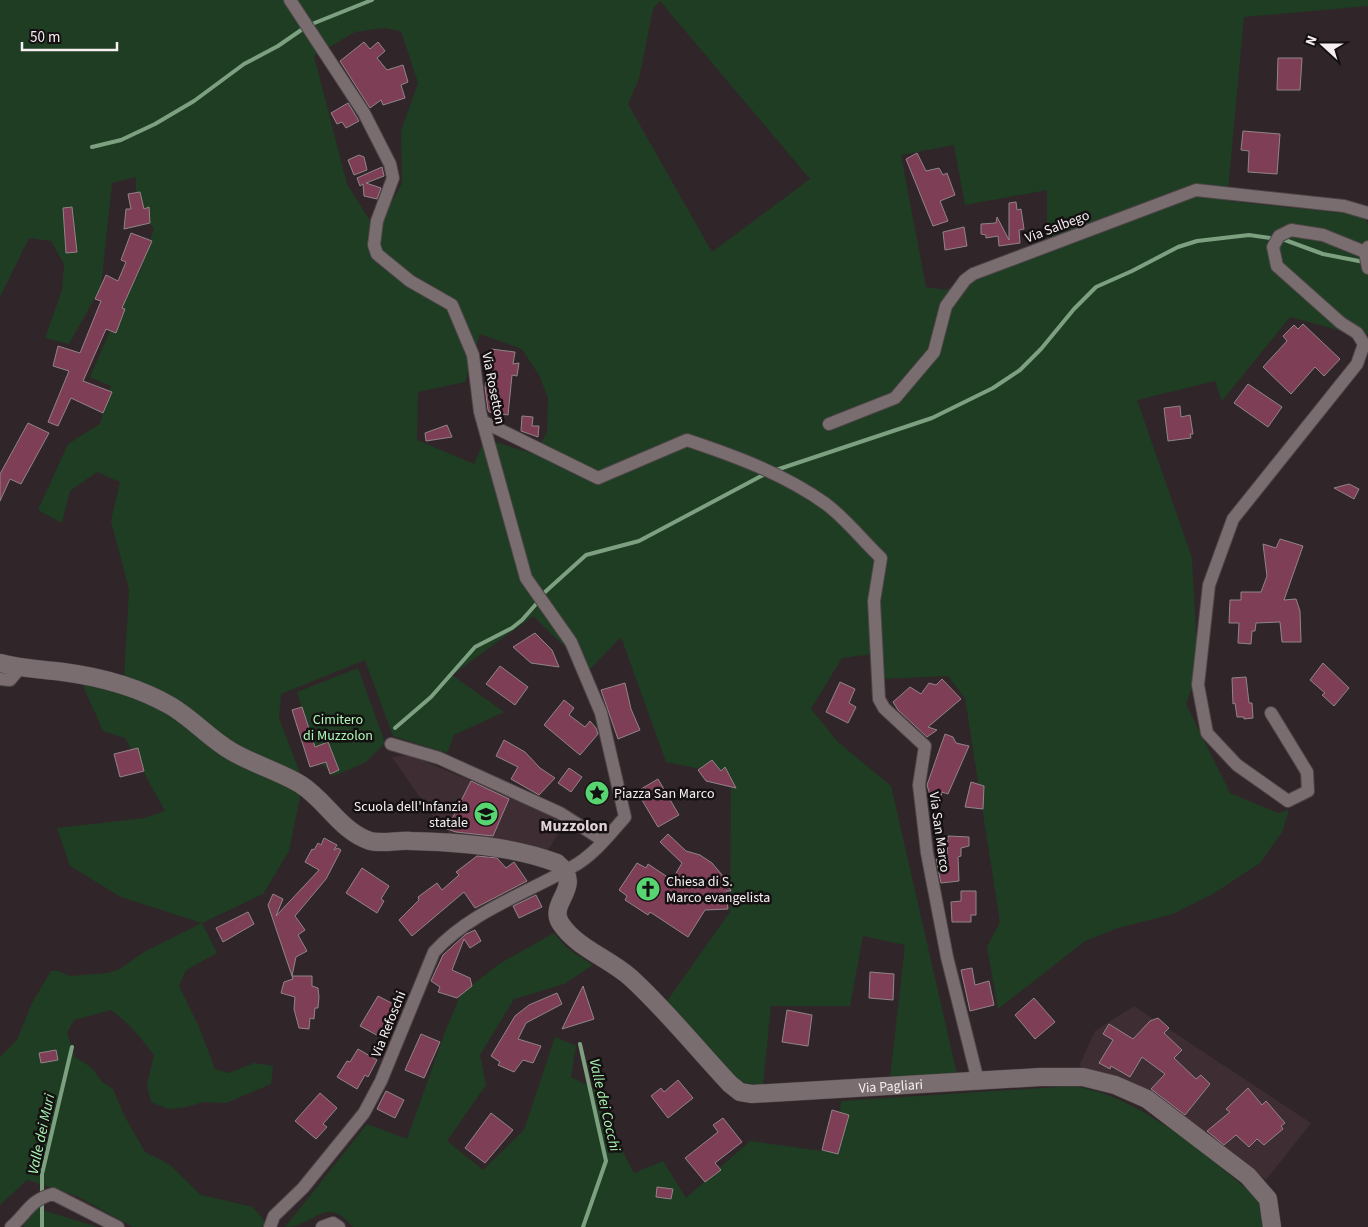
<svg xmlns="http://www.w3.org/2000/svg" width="1368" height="1227" viewBox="0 0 1368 1227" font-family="'Source Sans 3',sans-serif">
<rect width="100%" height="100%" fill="#302629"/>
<path fill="#3e2d33" d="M409 755 555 816 560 826 558 834 548 850 542 855 447 835 450 824 443 822 442 829 392 757Z
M1134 1006 1311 1123 1266 1180 1181 1114 1131 1084 1079 1066 1095 1031Z"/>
<path fill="#1e3d22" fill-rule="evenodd" d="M0 0H1368V6L1244 17 1227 201 1363 215 1368 225V334L1361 336 1290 317 1222 401 1215 381 1137 400 1192 558 1198 669 1186 704 1230 793 1278 813 1289 810 1282 832 1260 863 1213 894 1173 914 1118 928 1085 941 998 1009 987 947 1000 922 965 698 948 676 882 679 880 653 842 658 811 709 838 742 891 786 957 1074 890 1078 905 945 863 936 850 1006H771L763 1086 746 1083 729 1076 667 1001 730 912 731 775 666 762 621 637 589 670 533 616 452 675 504 712 454 735 447 753 393 736 365 660 281 694 279 718 303 781 244 752 124 679 129 589 111 521 120 482 97 472 70 491 62 523 38 510 68 444 100 424 111 386 90 377 124 299 140 271 154 229 146 218 136 209V177L112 183 101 287 69 344 45 338 62 290 64 264 51 241 29 238 0 297ZM660 1 810 179 712 252 628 104 639 79 653 9ZM383 28 401 31 418 83 401 131 402 183 386 212 372 224 347 184 314 56 355 32ZM954 145 965 205 1047 190V248L973 274 946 290 926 287 901 155ZM480 334 522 349 539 375 548 398 547 432 535 454 485 439 474 464 417 440 418 392 465 382Z
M358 668 385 743 366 762 334 776 321 763 311 767 292 710 302 707 297 692Z
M81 681 127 693 167 712 301 792 289 851 263 894 202 923 217 953 186 970 179 986 199 1027 215 1069 229 1073 254 1063 273 1066 271 1084 226 1103 203 1102 187 1107 168 1109 151 1102 147 1085 154 1055C141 1038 128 1022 111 1010L74 1020 67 1033 75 1057 92 1068 101 1081 113 1089 124 1115 145 1152 169 1164 201 1195 253 1207 266 1223 264 1227H133L77 1196 27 1180 0 1205V1057L17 1040 32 1003 51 971H58L70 976 108 973 120 969 144 952 202 923 121 897 70 866 57 828 145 818 165 811 125 738 103 731Z
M554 933 567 948 593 965 564 984 514 999 480 1055 486 1085 447 1141 483 1170 524 1130 555 1037 576 1046 571 1077 598 1091 599 1107 634 1173 663 1161 686 1198 750 1141 837 1153 841 1101 1073 1086C1138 1095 1202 1152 1252 1193L1259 1203 1264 1227H353C325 1193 315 1227 285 1227L367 1124 407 1139 445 1032 461 994 499 964Z
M32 1207 98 1227H23Z"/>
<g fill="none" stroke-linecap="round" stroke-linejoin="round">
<path stroke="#7da081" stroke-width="4" d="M92 147 121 140 155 124 194 101 244 64 278 46 307 26 372 0
M776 470 932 418 993 388 1020 370 1041 349 1074 309 1096 287 1132 271 1178 247 1197 241 1249 235 1285 240 1323 254 1364 262
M545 592 586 555 639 541 767 473
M395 728 431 697 475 647 512 628 522 620 537 603
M580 1044 606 1161 583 1227
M42 1194V1174L72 1047
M42 1201V1227"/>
</g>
<path fill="#7e3f56" stroke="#918488" d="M364 42 370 49 378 42 385 51 377 58 387 70 403 65 408 82 401 85 405 98 383 105 381 100 370 108 340 61Z
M1278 58H1302L1300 90H1277Z
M348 103 359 121 346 128 342 122 337 124 331 113Z
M1243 131 1280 134 1277 174 1248 172 1249 151 1241 150Z
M917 153 926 171 939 168 943 175 947 173 955 195 940 201 948 221 933 226 906 159Z
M359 155 364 157 367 170 354 175 348 160Z
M382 167 384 176 366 183 381 188 377 199 364 196 363 184 360 186 357 178Z
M140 192 144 209 149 207 150 223 124 229 126 209H131L128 194Z
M1016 202 1017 210 1021 209 1024 229 1019 230 1020 243 999 246 998 236 986 238V235L981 234V224L996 223 997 217 1009 240V203Z
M72 207 77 252 66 253 63 208Z
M964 227 967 246 945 250 943 232Z
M131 233 152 241 122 308 125 309 116 333 106 329 83 381 112 392 103 413 71 398 58 426 48 422 69 371 53 366 58 346 80 353 101 301 95 299 106 275 118 281 126 262 121 260Z
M1303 324 1340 359 1324 376 1315 367 1291 394 1263 367 1287 341 1283 336 1294 325 1298 329Z
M491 349 515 352 513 364 519 363 517 376 512 375 508 415 489 412 488 410 485 387Z
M1248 384 1282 407 1268 427 1234 403Z
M1180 406 1181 417 1190 415 1193 434H1190L1191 438 1168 441 1164 408Z
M522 416 533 417 532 426H539L538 437 521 431Z
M28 423 49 433 21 484 10 479 0 501V474Z
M447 425 452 437 426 441 425 433Z
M1349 484 1359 489 1354 499 1334 488Z
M1280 539 1303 546 1284 600 1296 599 1300 611 1301 642H1282L1280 622 1256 623 1255 631H1252L1251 644 1238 643 1239 623H1229L1230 600H1241V592H1261L1267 576 1263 544 1276 548Z
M535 633 552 650 559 667 531 663 513 647Z
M1323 663 1349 688 1334 706 1322 695 1325 693 1310 680Z
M500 666 528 687 515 705 486 684Z
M1246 677 1249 703H1252L1253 718 1244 719V717H1237L1235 703 1233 704 1232 678Z
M942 679 961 699 928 727 937 730 927 737 898 710 893 702 910 687 921 694 929 683 936 685Z
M840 682 855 689 849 703 856 707 848 723 826 712Z
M625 683 631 709 640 730 618 739 601 690Z
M564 700 574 708 569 715 585 727 590 721 596 728 598 734 580 755 544 725Z
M302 707 315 747 328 742 339 770 330 774 326 762 310 767 292 710Z
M945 734 953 737 956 743 969 746 948 794 942 792 939 805 929 802 930 795 927 785Z
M504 740 525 752 540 768 555 778 539 795 511 779 518 767 496 756Z
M138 748 144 771 120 777 114 754Z
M712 760 721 771 725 767 736 788 706 781 698 770Z
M569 768 582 777 571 792 558 783Z
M658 779 679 815 658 827 639 795 643 792 641 789Z
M471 781 509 799 493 836 456 832 447 829Z
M971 782 984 786 983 809 965 807Z
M668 834 686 851 700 855 712 863 727 881 731 891H726L728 909 705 910 688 937 650 912 648 915 625 900 627 896 619 890 637 863 646 868 648 864 672 880 682 863 660 842Z
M948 836 969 837V846L961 848V856L958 857 959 881 941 883 936 859 947 858Z
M324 838 337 845 334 850 338 848 341 850 326 879 295 916 305 930 298 935 307 951 296 957 292 976H312V986L318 988 319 997 318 1008H315L314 1019 310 1018 309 1029 299 1028 294 1009 295 997 281 993 284 982 293 979 268 905 273 894 283 899 276 916 319 870 305 862 312 849 314 850 318 843 321 845Z
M477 856 497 858 506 868 514 862 527 881 475 908 464 892 412 936 399 920 419 900 418 897 437 883 442 890 459 875 456 872Z
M362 868 389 886 381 899 384 901 377 913 346 893Z
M961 891H976V915H971V922H952L951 902 961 901Z
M536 895 542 907 519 918 513 906Z
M248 912 254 924 223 942 216 928Z
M475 930 481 941 470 948 464 939 452 970 470 978 472 986 457 998 438 992 440 987 431 981 443 955 466 934Z
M972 968 975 985 989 981 994 1005 970 1011 961 970Z
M870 972 894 974 893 1000 869 998Z
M583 986 594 1019 562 1029Z
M557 993 562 1004 526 1023 518 1039 541 1046 533 1063 523 1060 514 1072 498 1065 500 1062 491 1056 515 1016 529 1005Z
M378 996 401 1008 384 1039 360 1026Z
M1034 998 1055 1022 1035 1039 1015 1015Z
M787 1010 812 1015 808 1046 782 1042Z
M1158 1018 1169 1028 1164 1033 1182 1050 1174 1058 1196 1079 1201 1075 1210 1084 1185 1115 1151 1089 1165 1074 1142 1057 1130 1077 1111 1066 1110 1069 1099 1063 1113 1040 1103 1034 1109 1024 1133 1039 1150 1021Z
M421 1034 440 1042 424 1078 405 1070Z
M358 1049 377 1060 368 1077 365 1075 357 1089 337 1077 347 1061 350 1062Z
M56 1050 58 1060 41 1063 39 1053Z
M678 1080 693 1098 668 1118 651 1096 661 1088 664 1092Z
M1248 1088 1262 1105 1266 1101 1285 1123 1281 1126 1283 1129 1264 1145 1257 1139 1249 1147 1236 1135 1224 1145 1207 1131 1230 1112 1226 1109Z
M386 1091 404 1100 395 1118 377 1109Z
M320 1093 337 1108 323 1124 327 1127 316 1139 295 1121Z
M832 1110 849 1115 838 1154 822 1150Z
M491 1113 513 1130 485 1163 465 1148Z
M723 1118 742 1142 715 1163 721 1170 705 1182 685 1158 718 1132 713 1125Z
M657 1187 673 1189 671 1199 656 1197Z"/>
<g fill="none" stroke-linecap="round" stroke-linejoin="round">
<defs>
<path id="street" d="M1368 247 1365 252 1368 268
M484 422 598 478 687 440C735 456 784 474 826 504 846 519 863 541 881 558L874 601 879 699 884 708 925 746 919 785 927 853 947 957 978 1081
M829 424 895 398 934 352 946 306 965 280 973 274 1196 190 1344 206 1368 213
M0 679 10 680 20 668
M1271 713 1307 772 1308 791 1288 801 1237 765 1207 733 1198 685 1209 585 1233 519 1357 364 1364 344 1357 333 1341 323 1277 266 1273 247 1279 236 1291 230 1323 235 1365 252
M391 744 439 758 560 813 604 841
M11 1227C28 1212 30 1200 53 1194L118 1227
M270 1227 274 1216 303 1188 364 1113 381 1081 434 952C470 912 527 893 572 867 593 856 610 834 625 817L601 713 571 642 526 578 480 412 473 355 452 305 410 281 377 254 374 245 377 221 393 178 390 164 364 113 290 0
M322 1227 333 1223 339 1227"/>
<g id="secondary">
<path id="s1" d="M0 663C21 669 42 669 63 672 101 677 138 687 171 706 193 719 210 739 231 751 253 764 278 771 300 784 326 800 340 831 370 841 382 844 398 840 411 841 459 842 512 846 557 863 586 887 546 902 561 924 578 949 609 958 631 978 666 1010 697 1049 730 1084L740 1092 752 1094 1040 1077H1083L1115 1085 1147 1099 1248 1176 1268 1199 1272 1227"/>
</g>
</defs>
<use href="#street" stroke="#4e4548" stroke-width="14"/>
<use href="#secondary" stroke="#4e4548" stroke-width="19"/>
<use href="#street" stroke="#796d70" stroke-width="12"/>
<use href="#secondary" stroke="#796d70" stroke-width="18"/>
</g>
<defs>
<symbol id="sight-disc" viewBox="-11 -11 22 22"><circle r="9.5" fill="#58d570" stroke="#151012"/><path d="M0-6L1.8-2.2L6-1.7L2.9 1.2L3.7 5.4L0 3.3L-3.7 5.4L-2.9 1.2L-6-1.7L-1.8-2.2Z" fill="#111"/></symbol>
<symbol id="school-disc" viewBox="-11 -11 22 22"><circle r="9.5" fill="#58d570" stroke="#151012"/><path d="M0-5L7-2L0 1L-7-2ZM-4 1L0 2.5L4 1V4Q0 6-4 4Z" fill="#111"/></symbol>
<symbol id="church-disc" viewBox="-11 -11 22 22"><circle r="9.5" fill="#58d570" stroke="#151012"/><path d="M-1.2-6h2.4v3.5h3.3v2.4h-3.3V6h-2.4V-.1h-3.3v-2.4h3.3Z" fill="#111"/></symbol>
</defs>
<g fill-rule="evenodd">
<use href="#sight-disc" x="583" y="779" width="28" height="28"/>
<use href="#school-disc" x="472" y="800" width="28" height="28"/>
<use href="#church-disc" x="634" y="875" width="28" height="28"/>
</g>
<g text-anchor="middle" stroke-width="5" stroke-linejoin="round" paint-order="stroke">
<g font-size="14" fill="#f7f0f2" stroke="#151012">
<text transform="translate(1057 226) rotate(-21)" y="5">Via Salbego</text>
<text transform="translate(494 388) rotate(79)" y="5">Via Rosetton</text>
<text transform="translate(940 832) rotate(82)" y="5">Via San Marco</text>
<text transform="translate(388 1024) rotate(-68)" y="5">Via Refoschi</text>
<text dy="5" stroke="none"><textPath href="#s1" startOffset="1075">Via Pagliari</textPath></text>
</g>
<g font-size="14" fill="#acfab5" stroke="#151012">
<text x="338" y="724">Cimitero<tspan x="338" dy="16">di Muzzolon</tspan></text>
</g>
<g font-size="14" fill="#f7f0f2" stroke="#151012" text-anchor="start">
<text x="614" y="798">Piazza San Marco</text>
<text x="468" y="811" text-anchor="end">Scuola dell'Infanzia<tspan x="468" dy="16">statale</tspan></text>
<text x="666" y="886">Chiesa di S.<tspan x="666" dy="16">Marco evangelista</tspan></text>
</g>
<g font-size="15" font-style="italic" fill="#a7f6b1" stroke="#151012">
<text transform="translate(605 1105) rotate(77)" y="5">Valle dei Cocchi</text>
<text transform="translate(41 1134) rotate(-78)" y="5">Valle dei Muri</text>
</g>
<g font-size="16" font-weight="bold" fill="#e2d3d8" stroke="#151012">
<text x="574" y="831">Muzzolon</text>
</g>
</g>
<g transform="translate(1323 45) rotate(291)" stroke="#151012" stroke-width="4" paint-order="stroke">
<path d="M0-4L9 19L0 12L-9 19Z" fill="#f7f0f2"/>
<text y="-8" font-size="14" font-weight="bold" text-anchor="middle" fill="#f7f0f2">N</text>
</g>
<path d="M22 42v8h95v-8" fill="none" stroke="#f7f0f2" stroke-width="2.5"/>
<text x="30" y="42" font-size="15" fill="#f7f0f2" stroke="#151012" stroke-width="4" paint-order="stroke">50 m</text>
</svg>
